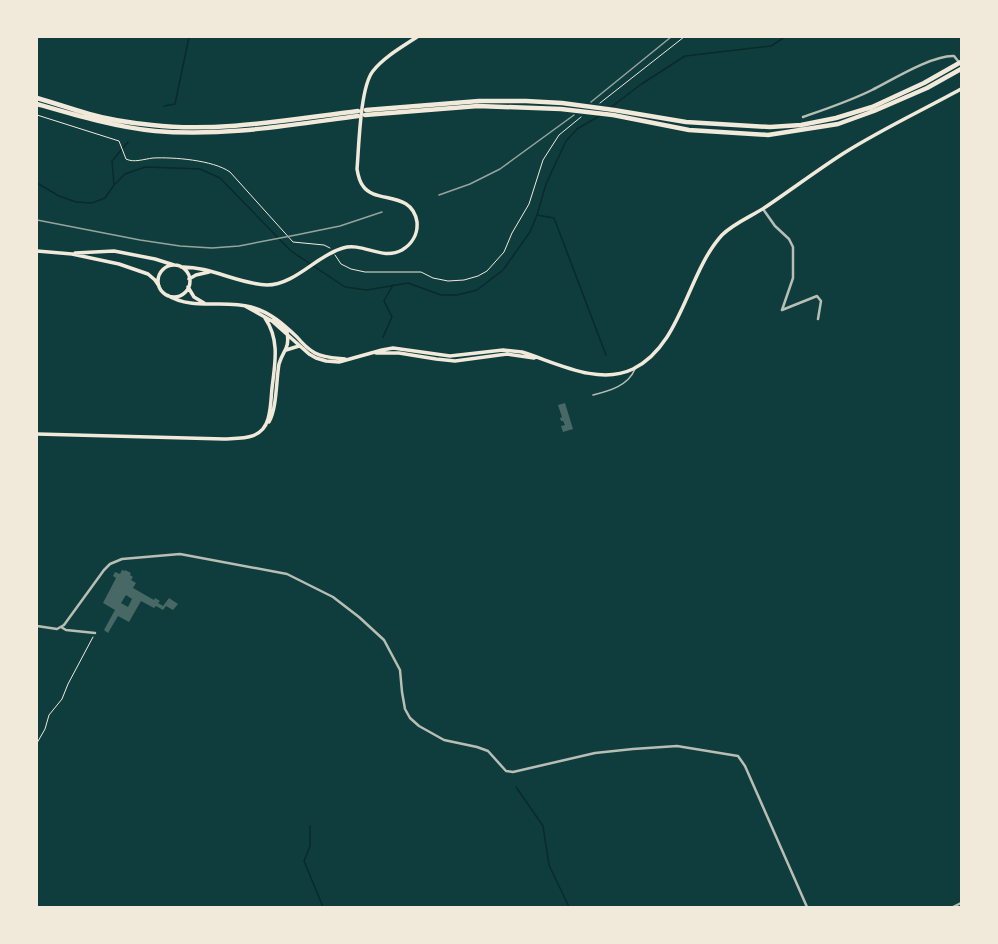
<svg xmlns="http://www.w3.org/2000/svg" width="998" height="944" viewBox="0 0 998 944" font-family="Montserrat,sans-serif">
<rect width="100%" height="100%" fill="#0f3d3e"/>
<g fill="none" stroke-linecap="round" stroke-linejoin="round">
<path stroke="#0a2a2b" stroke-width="1.5" d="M164 106 175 104 189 37
M610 108 640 85 685 56 771 46 785 37
M37 183 59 196 76 202 92 203 105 198 114 185 125 174 145 167 200 169 220 178 291 251 345 287 367 290 408 283 441 295H457L477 290 503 270 530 232 537 215 546 184 566 141 577 129 601 115
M114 185 112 161 128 142
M537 215 554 218 606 355
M383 337 392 317 384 301 393 285
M516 787 543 826 549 865 569 907
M310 826V846L304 861 323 907"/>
</g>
<path fill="#486865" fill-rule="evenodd" d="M565 403 573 429 563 432 561 426 565 425 563 421H561L560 418 562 417 558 405Z
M122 570 125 571V570L131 573 130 575 133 577 131 580 136 583 133 588 154 600 155 598 160 601 158 603 163 606 169 598 178 604 173 610 166 606 163 610 156 606 154 608 141 601 129 622 118 616 108 633 104 630 115 610 103 603 116 578 113 576 115 572 120 574ZM126 595 132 599 128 607 121 603Z"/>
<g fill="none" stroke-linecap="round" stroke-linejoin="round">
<path stroke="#f1e9da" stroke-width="1" d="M600 103 684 37
M37 115 119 141 126 159C134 163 144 159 153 158 173 157 213 160 230 172L293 242 324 245 330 248
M335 255 341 264 351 269 365 272H421L433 278 448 281 464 280 478 276 487 271 504 252 512 233 529 204 543 160 550 149 559 135 581 117
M37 743 45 729 49 715 62 699 68 684 93 637"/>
<path stroke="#b8beb3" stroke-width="1.5" d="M593 395C609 391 628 386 635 369"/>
<path stroke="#b8beb3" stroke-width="2.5" d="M803 117C826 109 850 101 872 90 892 80 932 55 954 56L958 61
M763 209 775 226 789 239 793 247V278L782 310 817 296 821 301 818 319
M37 626 57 629 64 625 104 570 110 564 122 559 180 554 287 574 333 597 359 617 384 640 400 670 402 692 405 709 410 718 419 726 444 740 477 747 488 751 506 771 513 772 595 753 633 749 677 746 738 756 745 766 807 907
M61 627 66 630 95 633
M953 907 961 903"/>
<path stroke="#f1e9da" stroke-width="3.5" d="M37 251 72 254 119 264 148 274 155 280 159 286
M75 253 114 251 155 259 174 265
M158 281a16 16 0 1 1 32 0a16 16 0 1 1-32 0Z
M181 267C210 266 238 284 267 285 295 285 317 255 343 248 363 242 382 261 402 250 412 244 418 234 417 222 412 190 375 204 363 186 359 181 358 175 357 169 359 146 360 87 373 71 384 57 402 47 417 37
M189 279 196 275 209 272
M188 287 194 297 204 303
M167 295C193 311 223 299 251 307 270 312 283 324 297 337 302 343 308 349 315 353 324 358 335 358 345 359
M245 306 272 321 309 354 316 358 326 361 339 362 382 350 393 348 450 356 503 350 522 352C555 362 598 386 633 369 682 345 687 273 722 235 735 222 755 215 770 204 795 187 819 169 844 153 882 129 923 110 961 89
M286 350 299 346
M376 353H399L436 359 455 361 507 354 534 358
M269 422C277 408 276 381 279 364 283 350 290 349 287 332L274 319
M37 434 224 439C242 438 262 440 268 419 271 409 271 398 272 388 275 363 280 340 265 318"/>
<path stroke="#f1e9da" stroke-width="4.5" d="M37 98C54 103 72 109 89 114 110 120 131 123 152 125 218 133 292 119 358 111
M37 104C75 115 115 127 155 131 223 137 290 125 358 116
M366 110 479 101H526L562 103 614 110 686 122 770 127 801 125 836 118 872 107 924 83 961 62
M365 115 478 106 561 109 613 115 689 130 768 135 838 124 874 111 927 88 961 69"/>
<path stroke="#97a49c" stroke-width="1.5" d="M591 102 671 37
M439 195 470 184 500 169 574 115
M37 220 140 240 180 246 212 248 239 246 296 235 340 226 382 212"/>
</g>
<rect width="998" height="944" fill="none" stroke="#f1e9da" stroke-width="76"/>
</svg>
